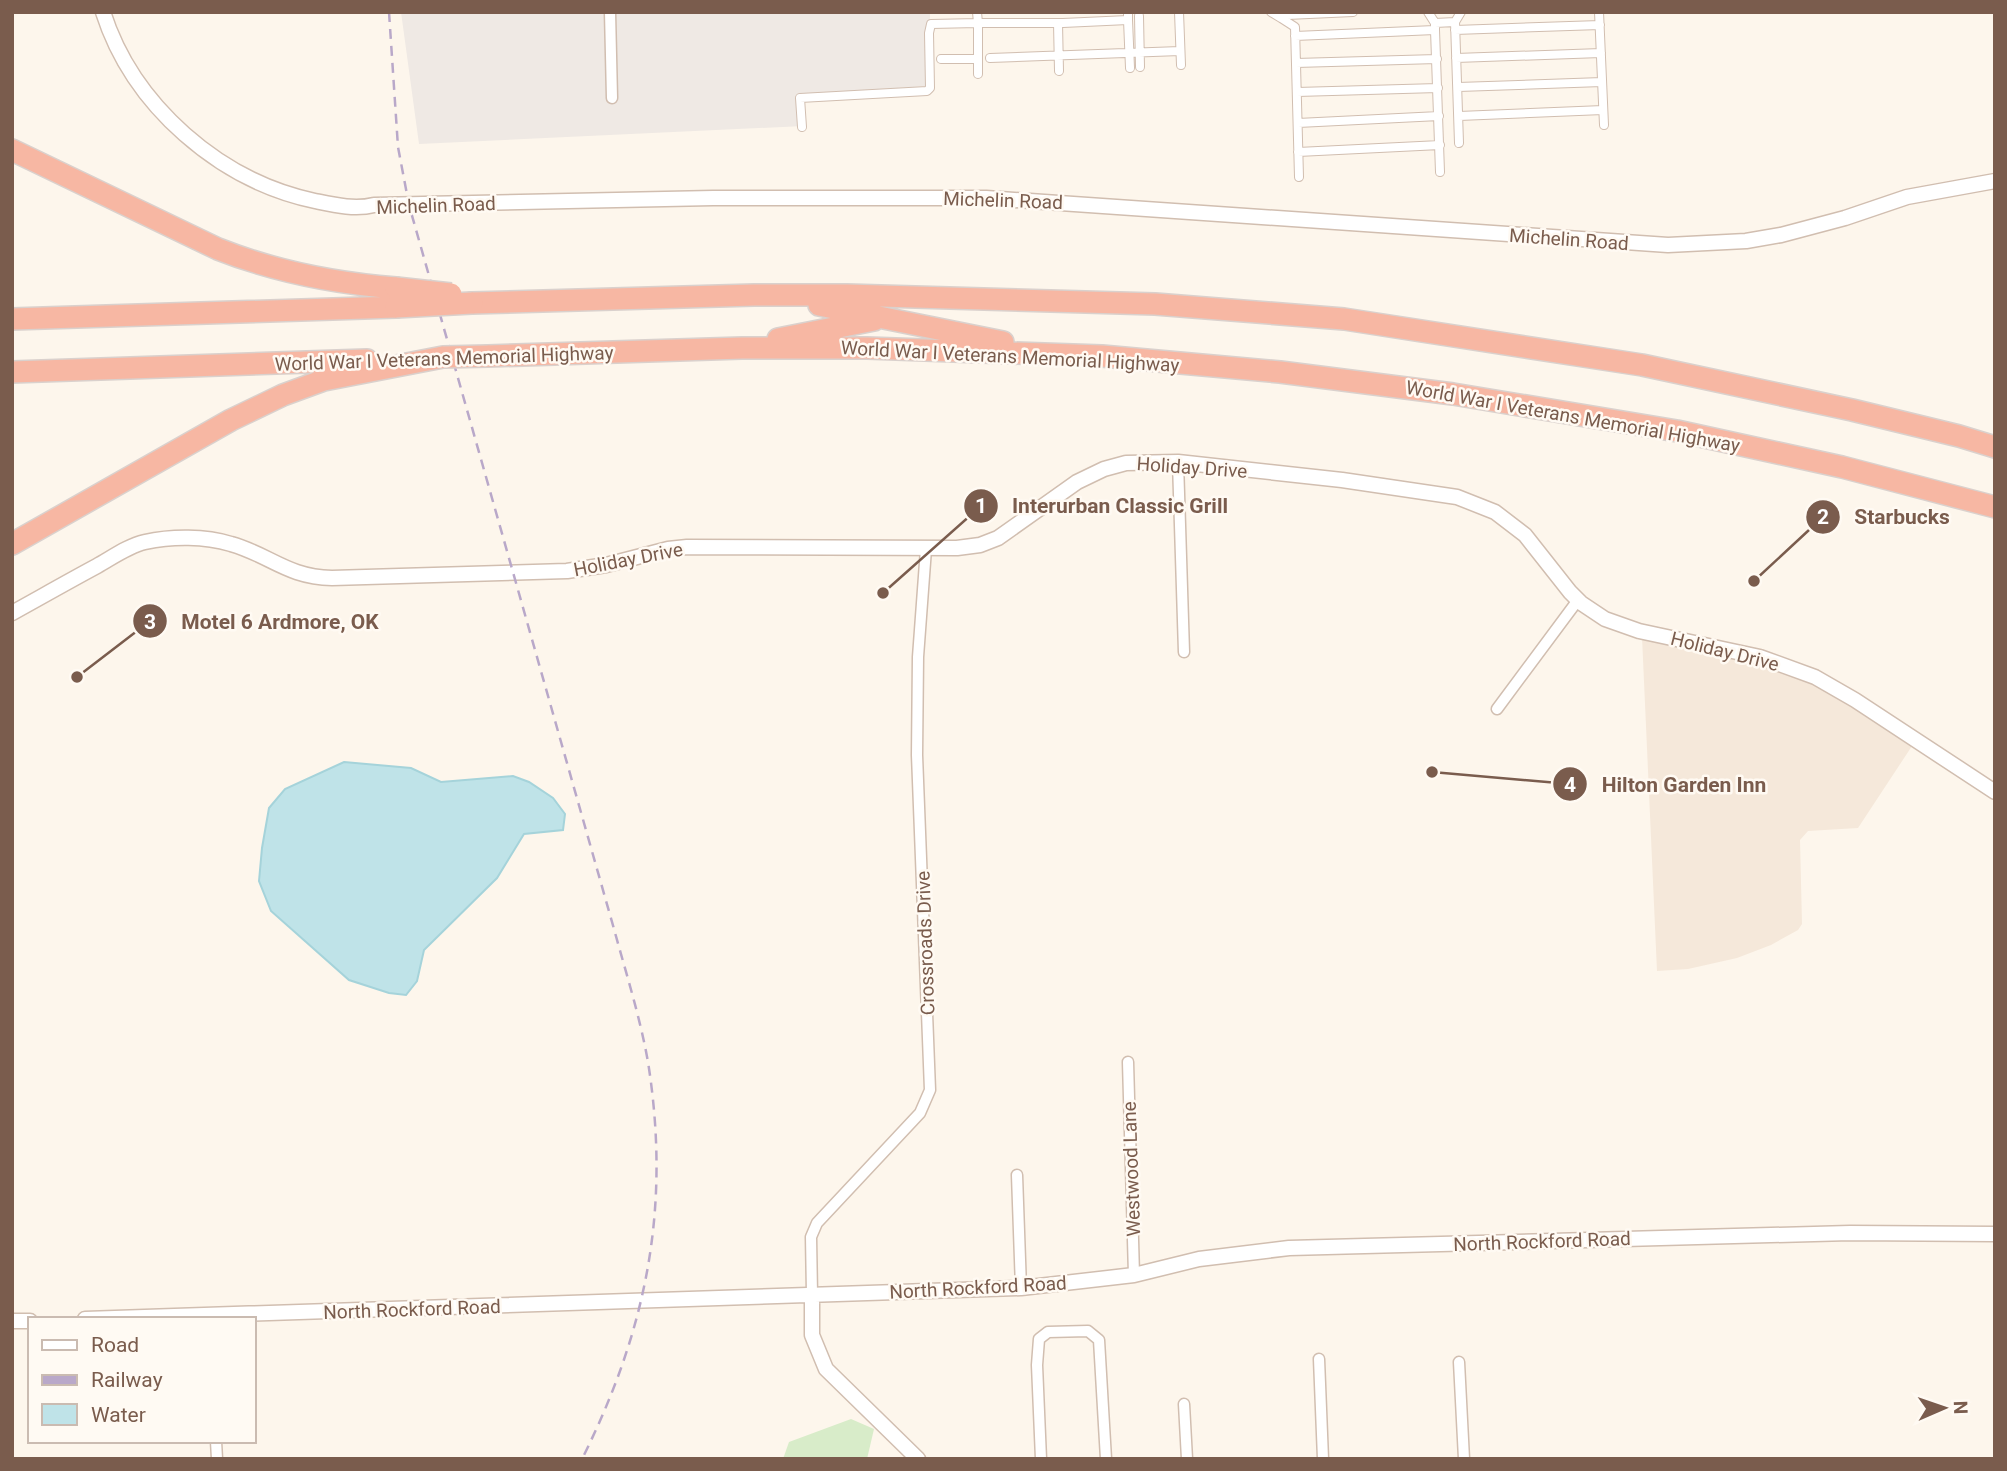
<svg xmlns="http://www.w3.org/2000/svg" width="2007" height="1471" viewBox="0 0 2007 1471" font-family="Roboto,sans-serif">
<rect width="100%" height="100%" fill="#fdf6ec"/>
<path fill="#f5e8da" d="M1642 637 1741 656 1825 687 1912 746 1858 828 1808 831 1800 840 1802 924 1798 930 1771 945 1737 958 1688 969 1657 971Z"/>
<path fill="#efe9e4" d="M401 12H930L929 86 802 94 804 126 419 144Z"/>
<path fill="#d8ecc9" d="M851 1419 874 1429 867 1459H783L789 1442Z"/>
<path fill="#bfe3e8" stroke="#a5d3da" stroke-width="2" d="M344 762 411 768 441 782 513 776 529 782 553 798 565 814 563 830 524 834 497 878 424 950 417 981 406 995 389 993 349 980 271 911 259 881 262 848 269 808 285 789Z"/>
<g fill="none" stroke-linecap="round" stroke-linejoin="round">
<defs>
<path id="pedestrian" d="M977 12 978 23H1063L1128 20V12
M1179 12 1181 65
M1271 12 1281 18 1287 15 1353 12
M1428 12 1435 23 1455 22 1461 12
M1599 12 1604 125
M1139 16 1140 67
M1281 18 1295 27 1299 177
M1128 20 1130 68
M1455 22 1459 143
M1058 23 1059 71
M1435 30 1440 172
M1455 30 1600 25
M1295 36 1435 30V23
M990 58 1180 51
M1456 58 1601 53
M941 59H978
M1296 63 1437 59
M1458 87 1602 82
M1297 92 1438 88
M1459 116 1603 110
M1298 123 1439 116
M802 127 800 98 927 91 930 88 929 33 931 24 978 23V74
M1298 152 1440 145"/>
<path id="minor" d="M610 12 612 98
M1178 462 1184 652
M1497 709 1578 600
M1128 1062 1134 1275
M1017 1175 1021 1288
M812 1294 811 1237 817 1223 920 1113 930 1090 917 755 918 657 926 549
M1319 1359 1323 1459
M1459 1362 1464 1459
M1184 1404 1187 1459
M216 1441 217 1459
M1041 1459 1037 1365 1039 1339 1048 1332 1088 1331 1099 1340 1106 1459"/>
<path id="tertiary" d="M103 12C133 106 220 181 315 201 334 205 355 210 374 205L713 198H986L1668 245 1746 241 1781 235 1845 218 1907 197 1995 181
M12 613C41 597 69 581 97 566 113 557 128 546 145 542 172 536 205 536 231 544 270 555 287 577 332 578L567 571 606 565 668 549 687 547 957 548 980 545 998 538 1077 482 1104 469 1126 463 1178 462 1342 480 1457 497 1495 512 1525 535 1570 592 1581 603 1605 619 1639 631 1760 657 1815 677 1855 700 1995 792
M812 1294V1335L826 1369 918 1459
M85 1319 1021 1288 1134 1275 1199 1259 1289 1248 1850 1233 1995 1234
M12 1321H30"/>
<path id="motorway" d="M12 150 218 249C276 272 334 283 396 288
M472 303 754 295H847L1155 304 1344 319 1642 365 1852 410 1959 436 1995 447
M819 305 1003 342
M12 319 396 307
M778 339 874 320
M488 356 742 348H867L1102 356 1280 372 1453 394 1677 431 1842 467 1995 507
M12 372 367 360
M12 544 231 420 283 395 324 380 443 357"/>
</defs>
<use href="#pedestrian" stroke="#d1beb0" stroke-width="10"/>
<use href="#minor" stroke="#d1beb0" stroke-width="13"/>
<use href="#tertiary" stroke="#d1beb0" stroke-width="17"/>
<use href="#motorway" stroke="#dad1cd" stroke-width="24"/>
<use href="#pedestrian" stroke="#fff" stroke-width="8"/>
<use href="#minor" stroke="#fff" stroke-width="10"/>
<use href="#tertiary" stroke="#fff" stroke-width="14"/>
<use href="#motorway" stroke="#f7b7a3" stroke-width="21"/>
<path stroke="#b9a8c9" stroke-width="2.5" stroke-dasharray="10 7" stroke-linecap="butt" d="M389 12 398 147 409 205 614 929C626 973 640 1017 648 1062 671 1207 647 1329 582 1459"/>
<defs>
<path id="motorway-bridge" d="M396 288 451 294
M396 307 472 303
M443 357 488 356"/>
</defs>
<use href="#motorway-bridge" stroke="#dad1cd" stroke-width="24" stroke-linecap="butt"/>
<use href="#motorway-bridge" stroke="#f7b7a3" stroke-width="21"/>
</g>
<g text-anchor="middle" stroke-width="5" stroke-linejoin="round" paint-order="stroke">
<g font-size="19" fill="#7a5c4d" stroke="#fffaf3">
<text transform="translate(1003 200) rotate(2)" y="7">Michelin Road</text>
<text transform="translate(436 205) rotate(-2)" y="7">Michelin Road</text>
<text transform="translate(1569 239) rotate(4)" y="7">Michelin Road</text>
<text transform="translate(1010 356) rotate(3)" y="7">World War I Veterans Memorial Highway</text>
<text transform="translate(444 358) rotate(-2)" y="7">World War I Veterans Memorial Highway</text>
<text transform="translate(1573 416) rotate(10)" y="7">World War I Veterans Memorial Highway</text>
<text transform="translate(1192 467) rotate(4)" y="7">Holiday Drive</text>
<text transform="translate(628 559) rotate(-11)" y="7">Holiday Drive</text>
<text transform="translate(1725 651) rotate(14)" y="7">Holiday Drive</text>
<text transform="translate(925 943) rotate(-92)" y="7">Crossroads Drive</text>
<text transform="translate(1131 1169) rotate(-92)" y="7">Westwood Lane</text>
<text transform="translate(1542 1241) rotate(-2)" y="7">North Rockford Road</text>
<text transform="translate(978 1287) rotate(-3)" y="7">North Rockford Road</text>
<text transform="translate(412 1309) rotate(-2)" y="7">North Rockford Road</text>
</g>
</g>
<path fill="none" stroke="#7a5c4d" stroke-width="2.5" d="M883 593L981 506M1754 581L1823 517M77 677L150 621M1432 772L1570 784"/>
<g fill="#7a5c4d" stroke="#fffaf3" stroke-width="2.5">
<circle cx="883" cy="593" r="7"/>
<circle cx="1754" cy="581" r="7"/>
<circle cx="77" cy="677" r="7"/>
<circle cx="1432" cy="772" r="7"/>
<circle cx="981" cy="506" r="18"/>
<circle cx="1823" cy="517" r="18"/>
<circle cx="150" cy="621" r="18"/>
<circle cx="1570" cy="784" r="18"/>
</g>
<g font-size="21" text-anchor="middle" font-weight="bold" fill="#fff">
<text x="981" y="513">1</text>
<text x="1823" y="524">2</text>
<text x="150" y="629">3</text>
<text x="1570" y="792">4</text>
</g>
<g font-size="21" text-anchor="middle" font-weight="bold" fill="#7a5c4d" stroke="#fffaf3" stroke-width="5" stroke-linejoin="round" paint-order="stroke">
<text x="1120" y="513">Interurban Classic Grill</text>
<text x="1902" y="524">Starbucks</text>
<text x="280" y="629">Motel 6 Ardmore, OK</text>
<text x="1684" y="792">Hilton Garden Inn</text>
</g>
<rect width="2007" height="1471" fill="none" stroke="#7a5c4d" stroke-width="28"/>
<rect x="28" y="1317" width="228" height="126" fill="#fffaf3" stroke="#cabbb1" stroke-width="2"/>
<rect x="42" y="1340" width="35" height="10" fill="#ffffff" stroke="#cabbb1" stroke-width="2"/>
<text x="91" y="1352" font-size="21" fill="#7a5c4d">Road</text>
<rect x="42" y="1375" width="35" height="10" fill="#b9a8c9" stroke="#cabbb1" stroke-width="2"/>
<text x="91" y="1387" font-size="21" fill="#7a5c4d">Railway</text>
<rect x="42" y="1404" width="35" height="21" fill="#bfe3e8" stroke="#cabbb1" stroke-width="2"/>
<text x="91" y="1422" font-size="21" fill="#7a5c4d">Water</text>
<g transform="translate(1944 1408) rotate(88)" stroke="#fffaf3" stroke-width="5" paint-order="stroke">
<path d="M0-5L12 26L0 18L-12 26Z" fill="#7a5c4d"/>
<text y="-10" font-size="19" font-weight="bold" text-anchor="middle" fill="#7a5c4d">N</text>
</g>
</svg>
